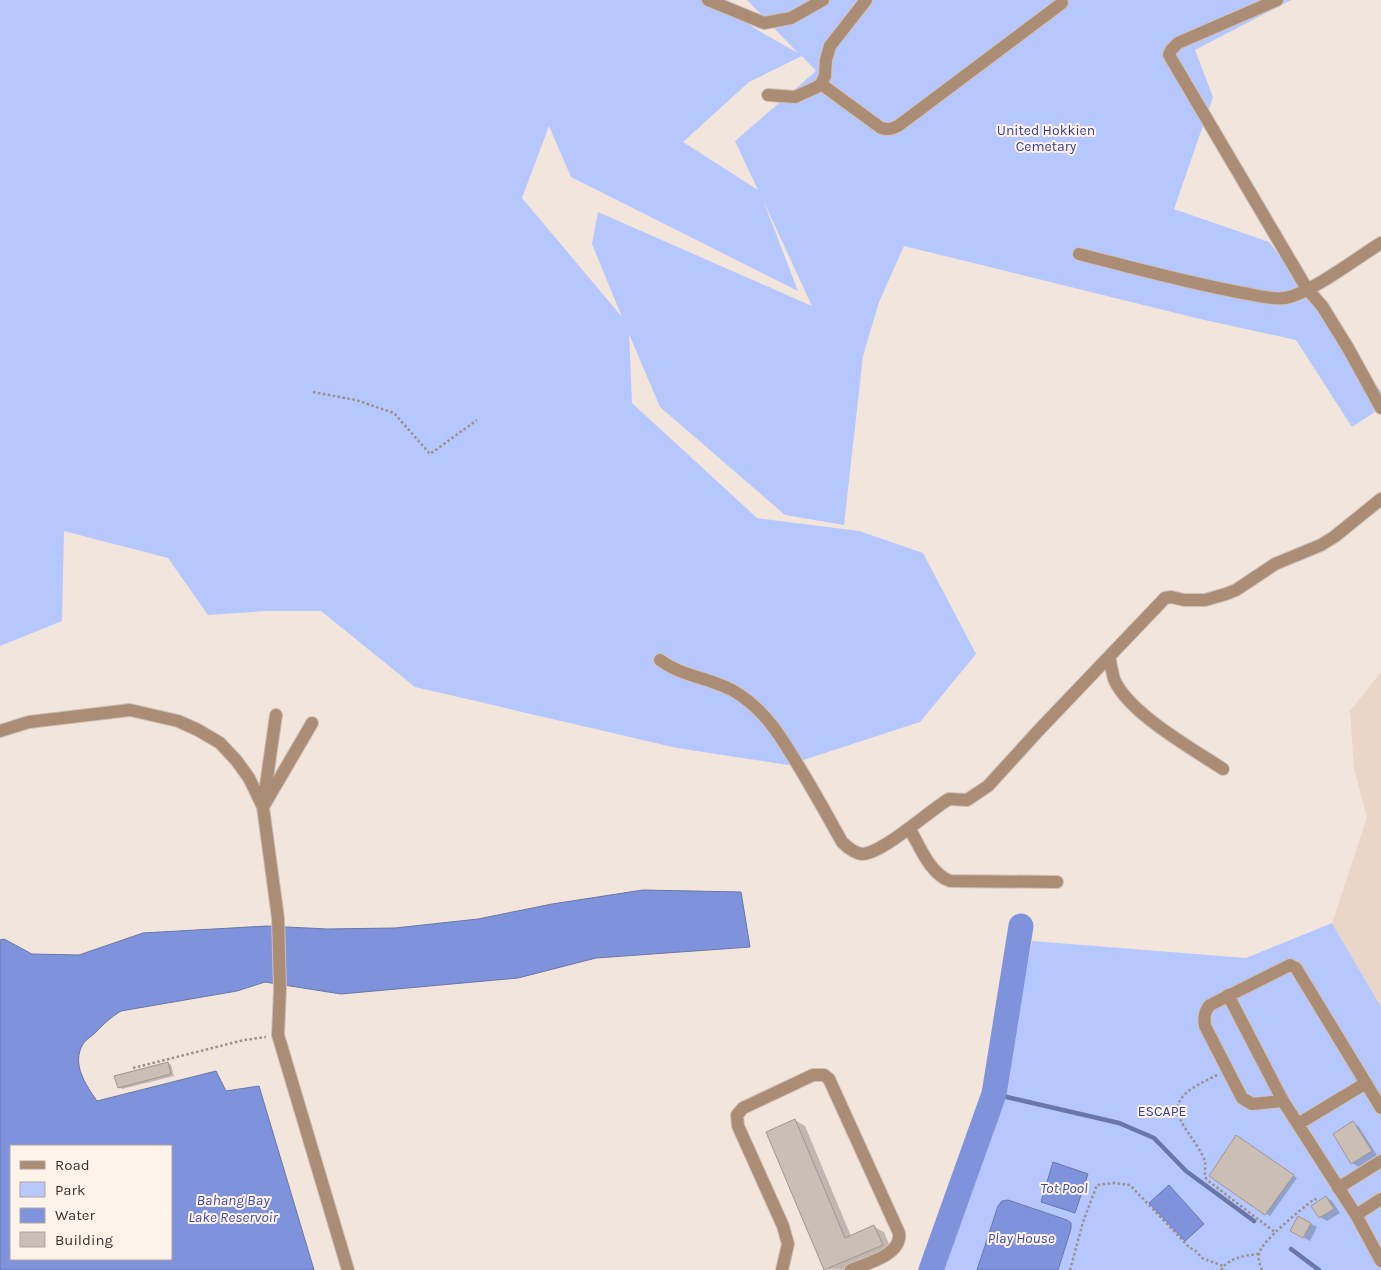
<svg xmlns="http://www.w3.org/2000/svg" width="1381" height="1270" viewBox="0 0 1381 1270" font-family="Karla,sans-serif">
<rect width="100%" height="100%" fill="#f2e5dc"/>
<path fill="#ead6c9" d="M1381 672V1007L1332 923 1367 817 1354 768 1350 711Z"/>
<path fill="#b6c7fe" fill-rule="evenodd" d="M0 0H712L759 31 798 53 747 0H1291L1195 50 1213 97 1174 209 1269 242 1381 391V408L1352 427 1296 340 1200 319 904 246 879 302 863 356 844 525 785 515 660 407 629 334 632 403 757 518 859 531 923 553 976 654 920 722 788 765 677 748 415 687 321 611H265L208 615 168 558 64 531 62 621 0 646ZM802 56 816 71 735 141 758 190 683 142 749 82ZM549 126 571 177 798 291 763 200 812 306 598 212 592 244 622 317 522 198Z
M1332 923 1381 1007V1270H942L1001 1109 1032 941 1246 958Z"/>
<path fill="#7f93dc" stroke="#6a76a8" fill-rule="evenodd" d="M643 890 741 892 750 947 596 958 518 978 341 994 265 982 237 991 121 1011C110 1018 106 1022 97 1031 93 1036 86 1039 83 1044 71 1064 86 1085 97 1101L216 1071 226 1091 259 1086 314 1270H0V940L4 939 32 954 79 955 143 933 267 926 327 929 395 928 478 919 552 904ZM11 1146H171V1259H11Z
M1053 1162 1088 1174 1075 1213 1041 1202Z
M1169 1185 1204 1224 1185 1241 1149 1203Z
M1008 1200 1067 1220 1071 1223V1229L1058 1270H977L998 1206 1002 1201Z"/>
<path fill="#0003" d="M168 1063 171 1065 174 1076 122 1089 119 1087Z
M795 1120 805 1126 851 1236 874 1227 884 1232 892 1251 847 1270 825 1269Z
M1353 1123 1359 1127 1377 1155 1359 1167 1352 1163Z
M1240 1139 1297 1178 1270 1216 1211 1176Z
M1326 1197 1332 1201 1340 1213 1327 1221 1320 1217 1312 1206Z
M1298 1217 1317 1227 1310 1241 1291 1231Z"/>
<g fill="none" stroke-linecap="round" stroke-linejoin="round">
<path stroke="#6a76a8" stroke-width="4.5" d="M994 1094 1119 1123 1154 1138 1186 1171 1254 1221
M1291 1249 1319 1270"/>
<path stroke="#7f93dc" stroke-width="25" d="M931 1270 994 1094 1021 926"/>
</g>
<path fill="#cbbeb5" stroke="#a1958d" d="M168 1062 171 1074 118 1088 114 1076Z
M795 1119 845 1238 874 1225 883 1245 824 1270 766 1132Z
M1353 1121 1372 1151 1351 1164 1333 1134Z
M1236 1135 1294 1175 1265 1215 1209 1176Z
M1326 1196 1334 1209 1319 1218 1311 1206Z
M1298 1216 1311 1223 1303 1238 1290 1231Z"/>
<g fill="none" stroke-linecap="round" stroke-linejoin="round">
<defs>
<path id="minor" d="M708 0 764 23 791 18 823 0
M1277 0 1178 43 1171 50 1169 55 1307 289 1322 306 1348 348 1381 408
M821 84 881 128C888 130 892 129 898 126L1062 3
M768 95 795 97 817 87 821 84 825 76 826 60 830 46 866 0
M1079 254C1134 268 1188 283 1243 293 1256 295 1272 300 1285 298 1310 294 1358 257 1381 243
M1109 657C1111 664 1112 672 1114 679 1128 713 1193 749 1223 769
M660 660C684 678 711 677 737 693 769 713 785 744 804 775 817 797 830 820 842 842 848 848 854 853 862 854 882 854 930 810 949 799L967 800 988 786 1039 730 1165 598 1171 597 1184 600H1205L1226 594 1236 590 1275 564 1321 545 1334 537 1381 499
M0 731 29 722 130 710 178 721 198 730 220 743 236 760 249 778 263 807 278 918 280 989 278 1035 348 1270
M264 799 276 715
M263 807 312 723
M909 828C920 846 929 873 950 881L1057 882
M1228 995 1283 1101 1356 1215 1381 1261
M1283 1101 1252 1104 1242 1098 1205 1026C1204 1017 1204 1012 1210 1005L1290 965 1296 968 1381 1108
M1298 1124 1366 1083
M1338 1188 1381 1161
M1356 1215 1381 1199
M782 1270 788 1244 783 1226 738 1126 737 1115 743 1108 813 1075H824L829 1079 899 1233C902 1255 867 1263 851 1270"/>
</defs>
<use href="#minor" stroke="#cdc1b9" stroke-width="14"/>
<path stroke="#999089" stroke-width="2.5" stroke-dasharray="2.5 2.5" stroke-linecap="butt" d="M313 392 356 400 394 413 430 454 477 420
M133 1068 244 1040 266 1037
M1217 1075C1200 1084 1167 1096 1181 1121 1186 1131 1194 1140 1200 1151 1202 1154 1204 1158 1205 1161 1206 1168 1203 1174 1207 1180L1276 1233
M1070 1270 1083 1222 1097 1185 1114 1183 1130 1185 1190 1248 1195 1250 1202 1258 1223 1266
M1221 1270C1228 1258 1246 1255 1259 1254
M1262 1270C1260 1266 1258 1259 1259 1254 1261 1241 1302 1209 1313 1200L1317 1199 1319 1200"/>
<use href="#minor" stroke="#ab8c75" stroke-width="12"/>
</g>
<g text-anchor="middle" stroke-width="4" stroke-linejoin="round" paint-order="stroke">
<g font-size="14" fill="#313f95" stroke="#fff2e9">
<text x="1046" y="135">United Hokkien<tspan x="1046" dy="16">Cemetary</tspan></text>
<text x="1162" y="1116">ESCAPE</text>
</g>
<g font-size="15" font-style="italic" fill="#3d4da4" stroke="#fff2e9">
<text x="1064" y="1193">Tot Pool</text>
<text x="233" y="1205">Bahang Bay<tspan x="233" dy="17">Lake Reservoir</tspan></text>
<text x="1021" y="1243">Play House</text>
</g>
</g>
<rect x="10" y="1145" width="162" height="115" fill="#fff2e9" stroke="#afa69f"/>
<rect x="20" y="1161" width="25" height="8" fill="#ab8c75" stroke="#afa69f"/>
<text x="55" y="1170" font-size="15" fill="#38332f">Road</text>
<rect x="20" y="1182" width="25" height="15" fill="#b6c7fe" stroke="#afa69f"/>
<text x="55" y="1195" font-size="15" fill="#38332f">Park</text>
<rect x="20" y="1208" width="25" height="15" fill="#7f93dc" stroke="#afa69f"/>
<text x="55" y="1220" font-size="15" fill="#38332f">Water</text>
<rect x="20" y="1232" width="25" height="15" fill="#cbbeb5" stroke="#afa69f"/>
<text x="55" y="1245" font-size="15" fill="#38332f">Building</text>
</svg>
